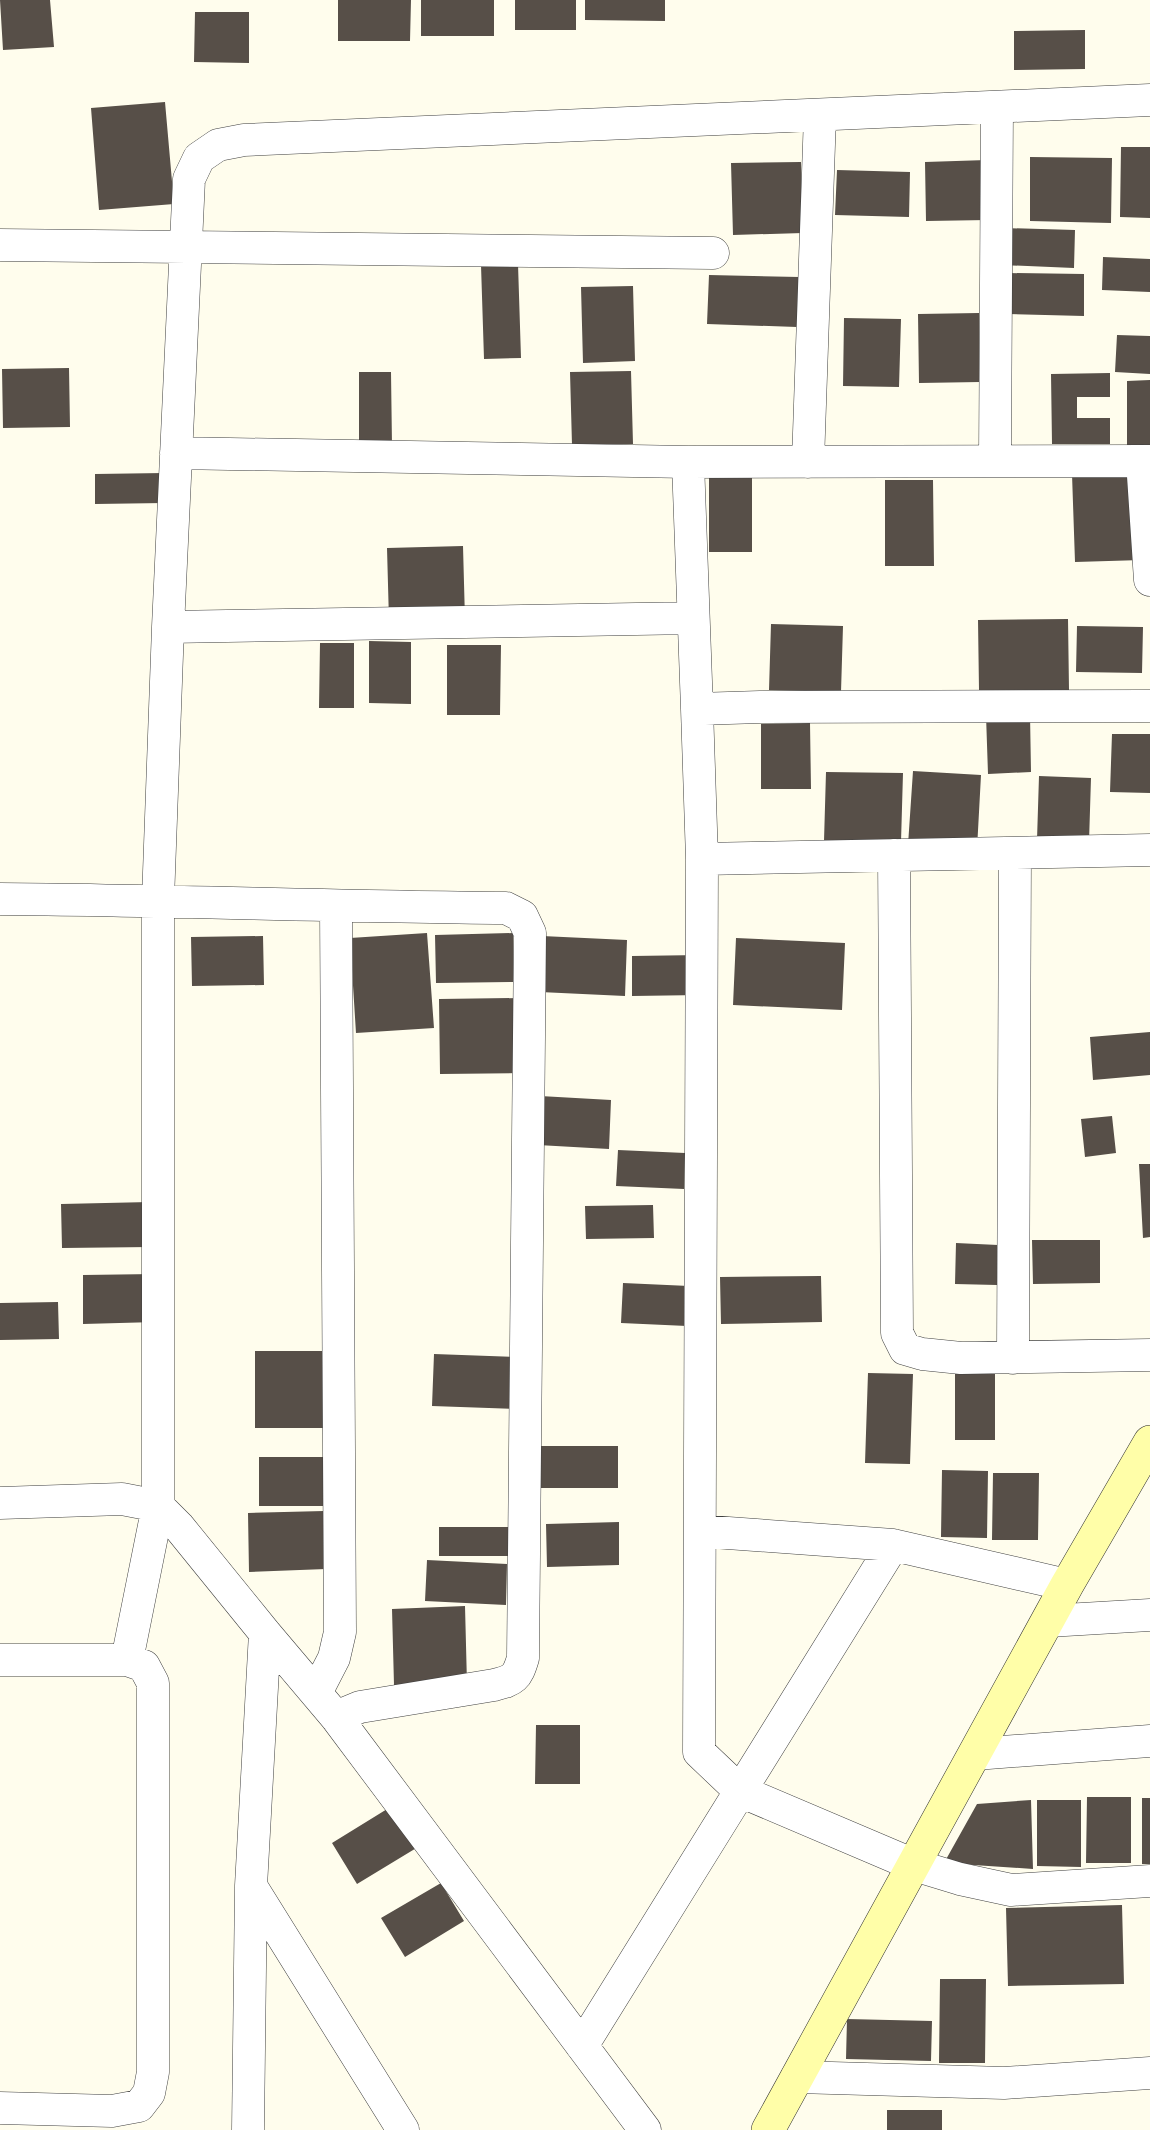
<svg xmlns="http://www.w3.org/2000/svg" width="1150" height="2130" viewBox="0 0 1150 2130" font-family="Literata,serif">
<rect width="100%" height="100%" fill="#fffded"/>
<path fill="#574f48" d="M0 0H50L54 47 3 50Z
M338 0H411L410 41H338Z
M421 0H494V36H421Z
M515 0H576V30H515Z
M585 0H665V21L585 20Z
M195 12H249V63L194 62Z
M1085 30V69L1014 70V31Z
M165 102 174 204 99 210 91 108Z
M1121 147H1150V218L1120 217Z
M1030 157 1112 158 1111 223 1030 221Z
M987 160 988 220 926 221 925 162Z
M801 162 803 233 733 235 731 163Z
M837 170 910 172 909 217 835 215Z
M1004 228 1075 230 1074 268 1002 265Z
M1103 257 1150 259V292L1102 290Z
M518 264 521 358 484 359 481 265Z
M1008 273 1084 274V316L1008 314Z
M709 275 799 277 797 327 707 324Z
M633 286 635 361 583 363 581 287Z
M979 313 980 382 919 383 918 314Z
M844 318 901 319 899 387 843 386Z
M1117 335 1150 336V374L1115 372Z
M69 368 70 427 3 428 2 369Z
M631 371 633 444 572 445 570 372Z
M359 372H391L392 446H359Z
M1110 373V397H1077V418H1110V444H1052L1051 374Z
M1150 380V452H1127V381Z
M709 465H752V552H709Z
M1138 471 1142 560 1075 562 1072 474Z
M164 473V503L95 504V474Z
M885 480H933L934 566H885Z
M463 546 465 620 389 621 387 548Z
M1068 619 1069 690H979L978 620Z
M771 624 843 626 841 692 769 690Z
M1077 626 1143 627 1142 673 1076 672Z
M369 641 411 642V704L369 703Z
M320 643H354V708H319Z
M447 645H501L500 715H447Z
M1030 714 1031 772 988 774 986 715Z
M810 723 811 789H761V724Z
M1112 734H1150V793L1110 792Z
M913 771 981 775 977 849 908 845Z
M826 772 903 773 901 842 824 841Z
M1039 776 1091 778 1089 842 1037 840Z
M427 933 434 1028 356 1033 350 938Z
M513 933 514 982 436 983 435 935Z
M263 936 264 985 192 986 191 937Z
M542 936 627 940 625 996 540 992Z
M736 938 845 943 842 1010 733 1005Z
M701 955V995L632 996V956Z
M520 998 521 1073 440 1074 439 999Z
M1150 1032V1075L1093 1080 1090 1037Z
M540 1096 611 1100 609 1149 538 1145Z
M1112 1116 1116 1153 1085 1157 1081 1119Z
M618 1150 685 1153 684 1189 616 1186Z
M1139 1164H1150V1237L1143 1238Z
M150 1202 151 1247 62 1248 61 1204Z
M653 1205 654 1238 586 1239 585 1206Z
M1032 1240H1100V1283L1033 1284Z
M956 1243 998 1245 997 1285 955 1284Z
M155 1274 156 1322 83 1324V1275Z
M821 1276 822 1322 721 1324 720 1277Z
M623 1283 689 1286 687 1326 621 1323Z
M58 1302 59 1339 0 1340V1303Z
M255 1351H327V1428H255Z
M434 1354 518 1357 516 1409 432 1406Z
M868 1373 913 1374 910 1464 865 1463Z
M955 1374H995V1440H955Z
M538 1446H618V1488H538Z
M259 1457H327V1506H259Z
M942 1470 988 1471 987 1538 941 1537Z
M993 1473H1039L1038 1540H992Z
M324 1511 326 1569 249 1572 248 1513Z
M619 1522V1565L547 1567 546 1524Z
M439 1527H514V1556H439Z
M427 1560 507 1564 506 1605 425 1601Z
M465 1606 467 1684 394 1685 392 1609Z
M536 1725H580V1784H535Z
M1087 1797H1131V1863H1086Z
M1142 1798H1150V1864H1142Z
M1031 1800 1033 1869 944 1863 977 1804Z
M1037 1800H1081V1867L1037 1866Z
M392 1806 418 1847 357 1884 332 1843Z
M441 1883 464 1921 405 1957 381 1918Z
M1122 1905 1124 1984 1008 1986 1006 1908Z
M940 1979H986L985 2063H939Z
M847 2019 932 2021 931 2061 846 2059Z
M887 2110H942V2130H887Z"/>
<g fill="none" stroke-linecap="round" stroke-linejoin="round">
<defs>
<path id="street" d="M0 245 713 253
M176 453 688 462 1150 461
M995 461 997 107
M1142 461 1150 580
M688 462 697 709 760 707 1150 706
M808 462 820 115
M168 627 693 618
M697 709 702 859 699 1752 740 1791 914 1865 960 1879 1011 1890 1150 1881
M894 855 897 1333 905 1349 922 1354 961 1358 1150 1355
M702 859 1150 850
M0 899C169 900 337 907 506 908L522 916 530 933 523 1658C517 1678 514 1680 494 1685L360 1707 336 1717
M1013 1358 1015 853
M0 1503 122 1499 158 1506 179 1527 265 1633 336 1717 645 2130
M700 1531 893 1545 1067 1585
M1048 1621 1150 1615
M0 1660H127L144 1666 153 1683V2072L149 2093 139 2106 112 2111 0 2108
M127 1660 158 1506V900L168 627 189 179 199 158 218 145 244 140 1150 100
M316 1693 334 1658 340 1632 336 907
M975 1754 1150 1741
M251 1886 403 2130
M582 2046 893 1545
M797 2077 1004 2083 1150 2073
M248 2130 251 1886 265 1633"/>
<path id="secondary" d="M768 2130 1067 1585 1150 1442"/>
</defs>
<use href="#street" stroke="#404040" stroke-width="33"/>
<use href="#secondary" stroke="#2f2f2f" stroke-width="34"/>
<use href="#street" stroke="#fff" stroke-width="32"/>
<use href="#secondary" stroke="#fffea8" stroke-width="33"/>
</g>
</svg>
